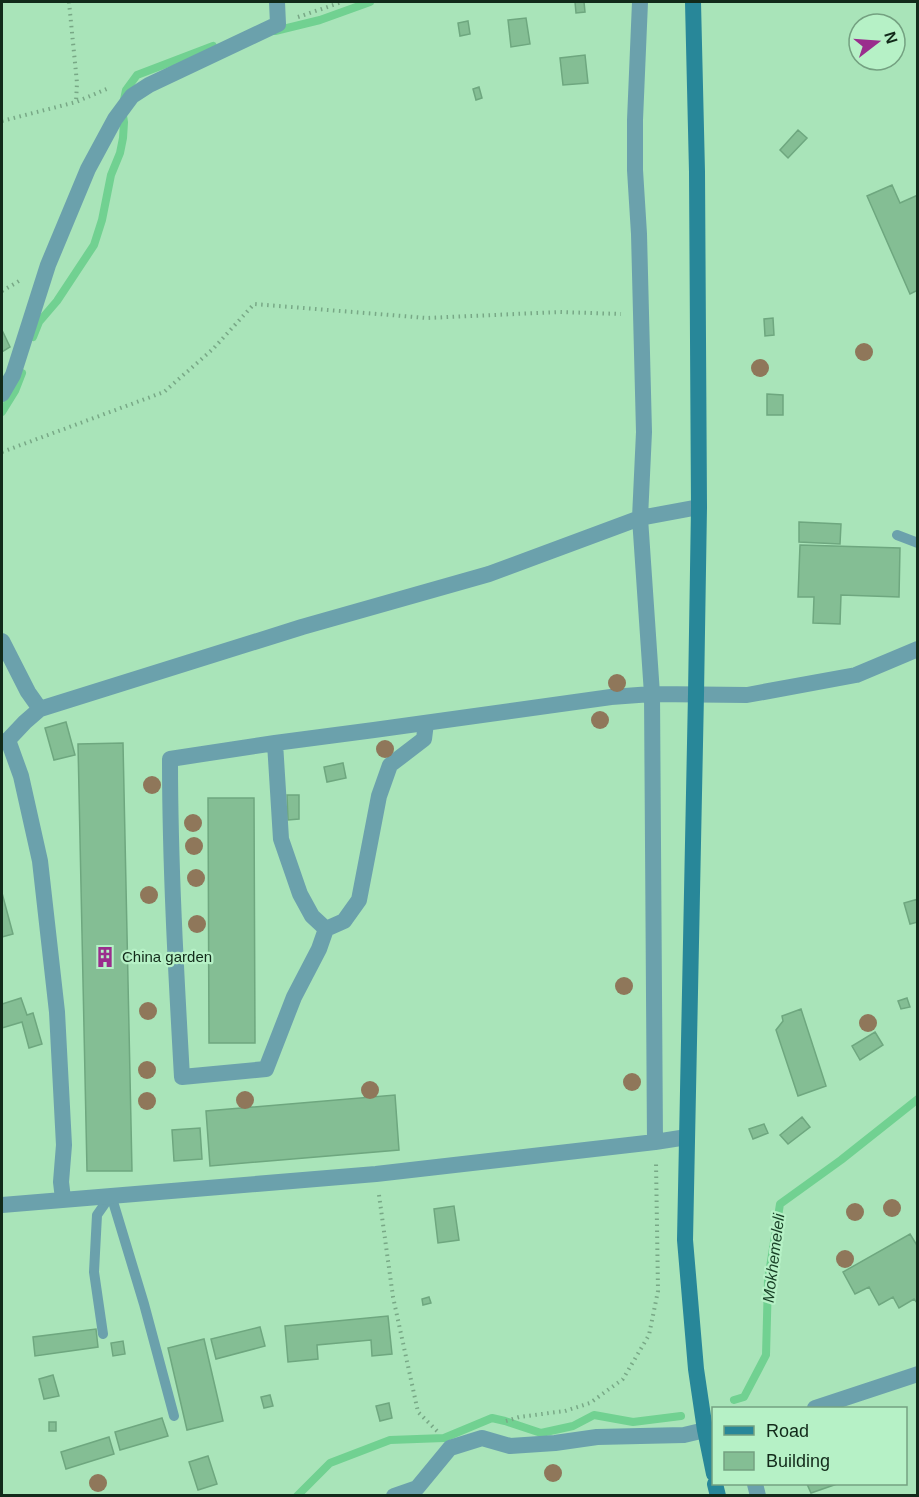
<svg xmlns="http://www.w3.org/2000/svg" width="919" height="1497" viewBox="0 0 919 1497" font-family="Arial,sans-serif">
<rect width="100%" height="100%" fill="#a9e4b9"/>
<g fill="none" stroke-linecap="round" stroke-linejoin="round">
<path stroke="#71d191" stroke-width="8" d="M275 31 320 20 370 2
M33 337 39 322 57 301 94 245 102 220 111 175 120 153 123 138 124 122 122 109 126 90 137 75 213 46
M2 412 15 391 22 373
M734 1400 744 1397 766 1355 768 1280 780 1204 841 1160 918 1099
M297 1496 330 1463 390 1440 444 1438 492 1418 505 1421 541 1433 573 1426 594 1415 633 1422 681 1416"/>
</g>
<path fill="#84be94" stroke="#6ea77f" stroke-width="1.5" d="M575 2H584L585 12 576 13Z
M526 18 530 44 511 47 508 20Z
M468 21 470 34 460 36 458 23Z
M585 55 588 83 563 85 560 58Z
M479 87 482 98 476 100 473 89Z
M798 130 807 138 788 158 780 150Z
M892 185 900 203 918 195V290L910 294 867 196Z
M773 318 774 335 765 336 764 319Z
M2 330 10 347 2 352Z
M767 394 783 395V415H767Z
M799 522 841 524 840 544 799 542Z
M800 545 900 548 899 597 841 595 840 624 813 623 814 597H798Z
M66 722 75 755 54 760 45 728Z
M123 743 132 1171H87L78 744Z
M343 763 346 778 327 782 324 767Z
M287 795H299V819L288 820Z
M208 798H254L255 1043H209Z
M2 893 13 934 2 937Z
M918 899V922L910 924 904 903Z
M21 998 27 1015 33 1013 42 1044 29 1048 22 1022 2 1028V1004Z
M907 998 910 1007 901 1009 898 1001Z
M801 1009 826 1086 798 1096 776 1030 783 1021 782 1016Z
M875 1032 883 1045 860 1060 852 1046Z
M395 1095 399 1150 210 1166 206 1111Z
M802 1117 810 1127 788 1144 780 1135Z
M764 1124 768 1133 753 1139 749 1129Z
M200 1128 202 1159 174 1161 172 1130Z
M454 1206 459 1240 438 1243 434 1209Z
M910 1234 918 1247V1304L914 1299 899 1308 893 1297 879 1305 869 1287 855 1294 843 1272Z
M429 1297 431 1303 423 1305 422 1299Z
M388 1316 392 1354 372 1356 371 1340 317 1345 318 1359 288 1362 285 1326Z
M260 1327 265 1346 216 1359 211 1339Z
M96 1329 98 1347 35 1356 33 1337Z
M204 1339 223 1421 187 1430 168 1348Z
M123 1341 125 1354 113 1356 111 1343Z
M53 1375 59 1396 44 1399 39 1379Z
M270 1395 273 1406 264 1408 261 1397Z
M389 1403 392 1418 380 1421 376 1406Z
M162 1418 168 1436 120 1450 115 1432Z
M49 1422H56V1431H49Z
M109 1437 114 1454 66 1469 61 1452Z
M208 1456 217 1484 198 1490 189 1462Z
M807 1484H837L811 1493Z"/>
<g fill="none" stroke-linecap="round" stroke-linejoin="round">
<path stroke="#78a886" stroke-width="4" stroke-dasharray="1.5 4.5" stroke-linecap="butt" d="M69 2 77 83 76 102
M298 17 342 2
M2 121 76 102 109 88
M2 291 19 281
M2 452 164 392 213 349 254 304 427 318 560 312 621 314
M379 1195 393 1297 418 1412 437 1431
M506 1421 519 1417 565 1411 590 1403 623 1379 649 1335 658 1291 656 1162"/>
<path stroke="#6ba1ac" stroke-width="10" d="M897 535 918 543
M103 1334 94 1272 97 1215 111 1195 144 1304 174 1416"/>
<path stroke="#6ba1ac" stroke-width="16" d="M640 2 635 120V170L639 234 644 432 640 518 652 694 655 1142
M2 394 13 375 48 265 88 169 115 119 132 96 149 85 278 24 277 2
M2 641 28 692 40 709
M426 723 424 739 390 765 379 796 359 900 344 921 326 929 312 916 300 894 281 839 275 743 374 730 611 697 652 694 747 695 856 675 918 649
M8 740 21 776 40 861 57 1012 64 1145 61 1182 63 1199
M2 742 8 740 25 722 40 709 302 627 489 574 640 518 699 507
M275 743 170 759C170 865 176 971 182 1077L266 1069 294 997 319 949 326 929
M2 1205 376 1174 655 1142 687 1137
M815 1408 918 1374
M755 1484 758 1496
M394 1496 417 1488 450 1448 482 1438 510 1446 555 1443 597 1437 684 1435 705 1430"/>
<path stroke="#288799" stroke-width="16" d="M693 2 697 172 699 507 696 694 685 1240 696 1369 705 1430 714 1474
M715 1484 718 1496"/>
</g>
<g fill="#8f775a">
<circle cx="864" cy="352" r="9"/>
<circle cx="760" cy="368" r="9"/>
<circle cx="617" cy="683" r="9"/>
<circle cx="600" cy="720" r="9"/>
<circle cx="385" cy="749" r="9"/>
<circle cx="152" cy="785" r="9"/>
<circle cx="193" cy="823" r="9"/>
<circle cx="194" cy="846" r="9"/>
<circle cx="196" cy="878" r="9"/>
<circle cx="149" cy="895" r="9"/>
<circle cx="197" cy="924" r="9"/>
<circle cx="624" cy="986" r="9"/>
<circle cx="148" cy="1011" r="9"/>
<circle cx="868" cy="1023" r="9"/>
<circle cx="147" cy="1070" r="9"/>
<circle cx="632" cy="1082" r="9"/>
<circle cx="370" cy="1090" r="9"/>
<circle cx="245" cy="1100" r="9"/>
<circle cx="147" cy="1101" r="9"/>
<circle cx="892" cy="1208" r="9"/>
<circle cx="855" cy="1212" r="9"/>
<circle cx="845" cy="1259" r="9"/>
<circle cx="553" cy="1473" r="9"/>
<circle cx="98" cy="1483" r="9"/>
</g>
<defs>
<symbol id="building-bare" viewBox="-9 -9 18 18"><path d="M-4-6H4V6H1V3H-1V6H-4ZM-2.5-4.3h1.7v1.8h-1.7ZM.8-4.3h1.7v1.8H.8ZM-2.5-1h1.7V.8h-1.7ZM.8-1h1.7V.8H.8Z" fill="#9a2d8d" stroke="#b6f1c6" stroke-width="2.5" paint-order="stroke"/></symbol>
</defs>
<g fill-rule="evenodd">
<use href="#building-bare" x="90" y="942" width="30" height="30"/>
</g>
<g text-anchor="middle" stroke-width="4.5" stroke-linejoin="round" paint-order="stroke">
<g font-size="15" fill="#122a1a" stroke="#b6f1c6" text-anchor="start">
<text x="122" y="962">China garden</text>
</g>
<g font-size="16" font-style="italic" fill="#173f25" stroke="#b6f1c6">
<text transform="translate(773 1258) rotate(-83)" y="6">Mokhemeleli</text>
</g>
</g>
<rect width="919" height="1497" fill="none" stroke="#122a1a" stroke-width="6"/>
<rect x="712" y="1407" width="195" height="78" fill="#b6f1c6" stroke="#74a181" stroke-width="1.5"/>
<rect x="724" y="1426" width="30" height="9" fill="#288799" stroke="#74a181" stroke-width="1.5"/>
<text x="766" y="1437" font-size="18" fill="#122a1a">Road</text>
<rect x="724" y="1452" width="30" height="18" fill="#84be94" stroke="#74a181" stroke-width="1.5"/>
<text x="766" y="1467" font-size="18" fill="#122a1a">Building</text>
<g transform="translate(877 42) rotate(73)"><circle r="28" fill="#b6f1c6" stroke="#74a181" stroke-width="1.5"/>
<path d="M0-4.5L10 22L0 15L-10 22Z" fill="#9a2d8d"/>
<text y="-9" font-size="16" font-weight="bold" text-anchor="middle" fill="#122a1a">N</text>
</g>
</svg>
